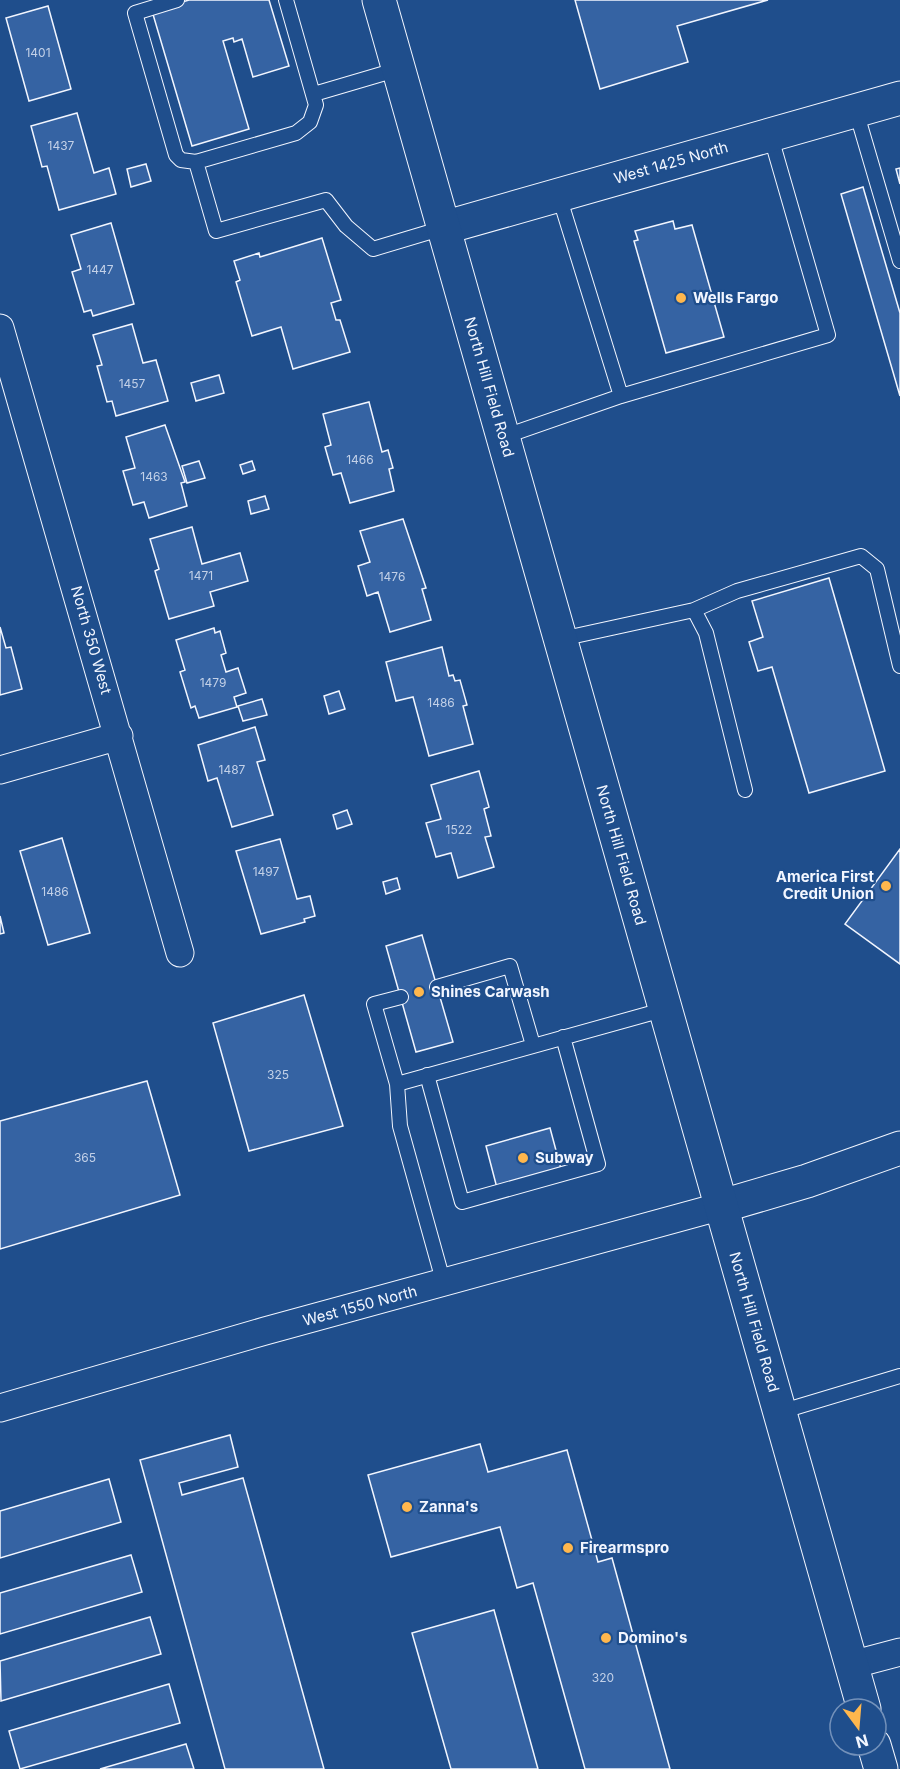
<svg xmlns="http://www.w3.org/2000/svg" width="900" height="1769" viewBox="0 0 900 1769" font-family="Inter,sans-serif">
<rect width="100%" height="100%" fill="#1f4e8c"/>
<path fill="#3563a3" stroke="#f2f6ff" stroke-width="1.5" d="M189 0H269L289 66 253 77 242 39 234 42 233 38 223 41 249 129 192 146 152 11Z
M575 0H768L677 26 688 62 600 89Z
M48 6 71 89 29 101 6 18Z
M77 113 94 173 109 168 116 194 59 210 47 166 42 167 31 126Z
M146 164 151 181 131 187 127 169Z
M900 168V184L896 169Z
M863 187 900 313V396L841 194Z
M673 221 675 229 692 225 724 337 666 353 634 241 638 240 635 231Z
M111 223 134 304 93 316 91 310 84 312 72 272 81 269 71 235Z
M322 238 341 300 331 303 336 320H340L350 352 293 369 281 327 252 336 236 282 240 280 234 261 259 253 260 257Z
M132 324 143 363 156 360 168 401 116 416 112 401 107 402 97 366 102 365 93 335Z
M219 375 224 393 196 401 191 383Z
M369 402 382 452 388 450 393 468 389 469 394 491 350 503 341 473 333 475 325 447 331 445 323 414Z
M165 425 185 482 181 483 187 506 149 518 144 502 133 505 123 471 135 468 126 437Z
M199 461 205 478 187 483 182 466Z
M252 461 255 470 243 474 240 465Z
M265 496 269 509 251 514 248 501Z
M403 519 426 588 422 589 431 620 390 632 378 592 367 596 358 566 370 562 360 531Z
M192 527 202 564 240 553 248 581 210 592 214 606 169 619 155 571 159 569 150 539Z
M829 578 885 771 809 793 772 667 758 671 749 642 763 637 752 601Z
M0 627 6 648 11 647 22 689 0 695Z
M214 628 215 633 220 631 226 653 221 655 226 672 238 668 246 693 234 697 237 707 199 718 195 706 191 708 180 672 185 670 176 640Z
M442 647 449 676 453 675 455 681 460 680 467 705 463 706 473 744 429 756 413 697 396 701 386 662Z
M339 691 345 709 329 714 324 696Z
M262 699 267 715 243 721 238 706Z
M255 727 265 760 257 762 273 815 232 827 217 778 208 781 198 745Z
M479 771 489 807 484 809 491 836 485 837 494 867 458 878 451 853 436 857 426 823 441 819 431 785Z
M347 810 352 824 337 829 333 815Z
M62 838 90 933 48 945 20 851Z
M280 839 297 899 310 896 315 916 304 919 305 922 261 934 236 851Z
M900 849V964L845 924Z
M397 878 400 889 386 894 383 882Z
M0 916 4 933 0 934Z
M422 935 453 1042 416 1052 386 946Z
M304 995 343 1126 249 1151 213 1023Z
M147 1081 180 1195 0 1249V1121Z
M550 1128 561 1169 497 1188 486 1146Z
M230 1435 238 1467 179 1483 182 1495 243 1478 324 1769H225L140 1460Z
M480 1444 488 1472 567 1450 598 1562 612 1558 670 1769H585L533 1583 517 1588 500 1527 391 1557 368 1475Z
M109 1479 121 1522 0 1558V1511Z
M131 1555 142 1592 0 1634V1593Z
M494 1610 538 1769H451L412 1633Z
M150 1617 161 1654 1 1701 0 1661Z
M169 1684 180 1723 20 1769 9 1731Z
M186 1744 194 1769H100Z"/>
<g fill="none" stroke-linecap="round" stroke-linejoin="round">
<defs>
<path id="lane" d="M177 0 135 13 176 155 181 160 196 162
M286 0 316 105 310 122 296 133 196 162 216 231 326 200 346 226 373 249 443 228
M314 94 399 69
M856 111 900 261
M559 196 621 396
M503 437 621 396 828 335 770 134
M694 610 737 591 861 556 877 569 900 666
M561 639 694 610 706 633 745 790
M437 987 510 966 533 1045
M401 997 374 1004 397 1084 400 1126 444 1284
M427 1075 462 1202 598 1164 563 1037
M397 1084 666 1009
M780 1412 900 1376"/>
<path id="street" d="M0 328 180 953
M0 770 119 736
M0 1408 265 1331 722 1206
M851 1665 900 1652"/>
<path id="secondary" d="M443 228 900 98
M722 1206 807 1181 900 1148"/>
<path id="primary" d="M379 0 864 1709
M874 1745 881 1769"/>
</defs>
<use href="#lane" stroke="#f2f6ff" stroke-width="16"/>
<use href="#street" stroke="#f2f6ff" stroke-width="29"/>
<use href="#secondary" stroke="#f2f6ff" stroke-width="35"/>
<use href="#primary" stroke="#f2f6ff" stroke-width="35"/>
<use href="#lane" stroke="#1f4e8c" stroke-width="14"/>
<use href="#street" stroke="#1f4e8c" stroke-width="27"/>
<use href="#secondary" stroke="#1f4e8c" stroke-width="33"/>
<use href="#primary" stroke="#1f4e8c" stroke-width="33"/>
</g>
<g fill="#ffb74d" stroke="#1f4e8c" stroke-width="2">
<circle cx="681" cy="298" r="6"/>
<circle cx="886" cy="886" r="6"/>
<circle cx="419" cy="992" r="6"/>
<circle cx="523" cy="1158" r="6"/>
<circle cx="407" cy="1507" r="6"/>
<circle cx="568" cy="1548" r="6"/>
<circle cx="606" cy="1638" r="6"/>
</g>
<g text-anchor="middle" stroke-width="4.5" stroke-linejoin="round" paint-order="stroke">
<g font-size="12" fill="#c3d1e8">
<text x="38" y="57">1401</text>
<text x="61" y="150">1437</text>
<text x="100" y="274">1447</text>
<text x="132" y="388">1457</text>
<text x="360" y="464">1466</text>
<text x="154" y="481">1463</text>
<text x="201" y="580">1471</text>
<text x="392" y="581">1476</text>
<text x="213" y="687">1479</text>
<text x="441" y="707">1486</text>
<text x="232" y="774">1487</text>
<text x="459" y="834">1522</text>
<text x="266" y="876">1497</text>
<text x="55" y="896">1486</text>
<text x="278" y="1079">325</text>
<text x="85" y="1162">365</text>
<text x="603" y="1682">320</text>
</g>
<g font-size="15" fill="#f2f6ff" stroke="#1f4e8c">
<text transform="translate(671 163) rotate(-16)" y="5">West 1425 North</text>
<text transform="translate(489 387) rotate(74)" y="5">North Hill Field Road</text>
<text transform="translate(91 640) rotate(74)" y="5">North 350 West</text>
<text transform="translate(621 855) rotate(74)" y="5">North Hill Field Road</text>
<text transform="translate(360 1306) rotate(-15)" y="5">West 1550 North</text>
<text transform="translate(754 1322) rotate(74)" y="5">North Hill Field Road</text>
</g>
<g font-size="15" font-weight="bold" fill="#f2f6ff" stroke="#1f4e8c" text-anchor="start">
<text x="693" y="303">Wells Fargo</text>
<text x="874" y="882" text-anchor="end">America First<tspan x="874" dy="17">Credit Union</tspan></text>
<text x="431" y="997">Shines Carwash</text>
<text x="535" y="1163">Subway</text>
<text x="419" y="1512">Zanna's</text>
<text x="580" y="1553">Firearmspro</text>
<text x="618" y="1643">Domino's</text>
</g>
</g>
<g transform="translate(858 1727) rotate(164)"><circle r="28" fill="#1f4e8c" stroke="#7391ba" stroke-width="1.5"/>
<path d="M0-4.5L10 22L0 15L-10 22Z" fill="#ffb74d"/>
<text y="-9" font-size="16" font-weight="bold" text-anchor="middle" fill="#f2f6ff">N</text>
</g>
</svg>
